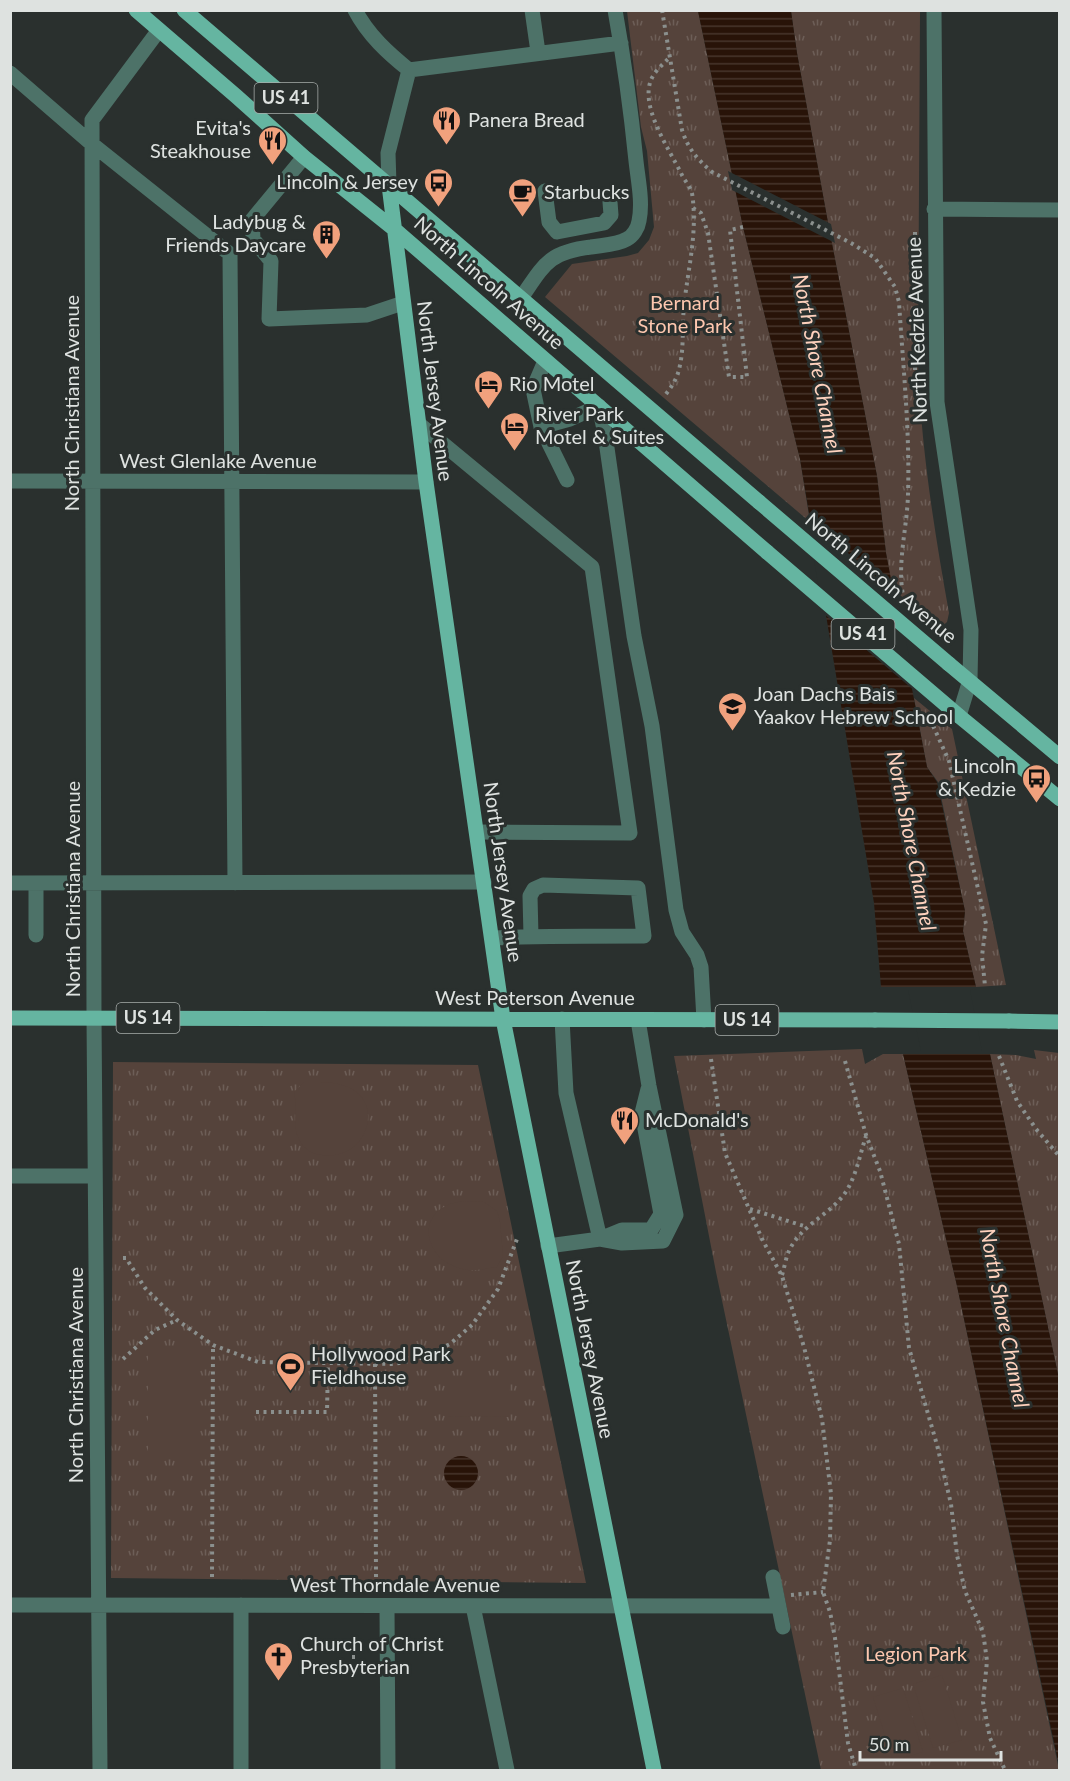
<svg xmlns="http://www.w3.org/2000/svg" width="1070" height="1781" viewBox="0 0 1070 1781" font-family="Lato,sans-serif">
<defs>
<pattern id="grass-tufts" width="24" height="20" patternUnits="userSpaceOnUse" patternTransform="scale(1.5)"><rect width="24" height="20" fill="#55433b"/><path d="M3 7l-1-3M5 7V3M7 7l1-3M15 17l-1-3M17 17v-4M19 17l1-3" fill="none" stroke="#6d5e57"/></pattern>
<pattern id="water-rules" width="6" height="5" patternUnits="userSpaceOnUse" patternTransform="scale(1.5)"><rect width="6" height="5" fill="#281308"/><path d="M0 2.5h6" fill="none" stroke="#47352c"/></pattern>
</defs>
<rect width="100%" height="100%" fill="#2a302e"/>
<path fill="url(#grass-tufts)" d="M627 11H698L743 227 800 459 810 522 545 297 572 264 627 256 638 253 649 240 654 227 647 151 641 127Z
M791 11H920L918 363C921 448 934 529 949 613L947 622 939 629 892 588 886 553 877 476 829 228 797 53Z
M914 698 952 729 1006 985 976 987 963 931 965 911 938 782 927 767Z
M862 1049 865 1064 883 1054H903L957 1286 1059 1770H821L716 1272 674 1056Z
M1034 1050 1059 1053V1379L990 1054 1016 1055 1036 1059Z
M113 1062 478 1065 586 1583 111 1578Z"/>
<path fill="#55433b" d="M304 1082C317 1082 333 1081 345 1086 387 1100 367 1162 322 1155 313 1154 304 1150 300 1141 291 1127 298 1107 294 1092Z
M464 1201 484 1202 497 1211 500 1222 503 1256 497 1267C488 1268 478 1271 468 1270 421 1264 412 1206 464 1201Z
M148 1350H200V1453H148Z
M447 1376H509V1417L447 1416Z
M942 1675 962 1740 933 1748 913 1684Z
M903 1688 923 1752 893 1761 873 1697Z"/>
<path fill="url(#water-rules)" d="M698 11H791L797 53 829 228 877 476 886 553 927 767 937 782 965 911 963 931 976 987H967L980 1054H990L1059 1379V1766L957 1286 903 1054H924L910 987H881L874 903 800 459 743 227Z
M444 1473a17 17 0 1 1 34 0a17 17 0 1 1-34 0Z"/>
<path fill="#2a302e" d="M728 171 831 224 835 243 732 190Z
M807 518 897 595 916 692 823 613Z
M878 987H979L977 989 970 990 982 1051H991L993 1054H900L902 1051H921L908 990H881Z"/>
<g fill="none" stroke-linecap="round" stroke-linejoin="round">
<path stroke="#8b908e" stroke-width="4" stroke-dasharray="3 4.5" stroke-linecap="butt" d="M662 10 682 130C688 149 698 160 712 172L851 243 875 258 895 287 899 302C903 366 910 431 908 495 907 528 897 563 903 595
M693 208 701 213 708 233 729 377H747L730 230 743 227
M915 385V232
M666 394C673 385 678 377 680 365 684 347 682 326 684 306 688 268 698 232 692 193 690 186 684 180 681 173 669 149 640 107 651 80 654 72 662 65 668 59
M930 719 949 761 986 924 982 956 985 986
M999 1056 1017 1101 1036 1129 1060 1157
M711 1059 725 1153 762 1239 782 1276 804 1347 822 1419 831 1494 830 1540 823 1592 830 1612 835 1638 848 1743 856 1770
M845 1061 866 1135 880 1171 899 1244 909 1348 937 1445 951 1504 957 1555 965 1591 983 1632 987 1661 983 1702 990 1738 1005 1770
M750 1209 807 1227
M123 1258H126L145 1288 177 1320 213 1345 258 1362 394 1364 418 1359 450 1344 472 1325 498 1289 517 1239
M782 1275C785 1266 786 1255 791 1247 804 1223 833 1213 847 1190 857 1173 860 1154 866 1136
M123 1359 155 1330 177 1320
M375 1364 376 1577
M256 1412H327L328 1363
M212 1577 213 1345
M791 1595 823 1592
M352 1657H359"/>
<path stroke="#4d7268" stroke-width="15" d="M355 10C368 35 388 53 409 70L621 43
M532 10 538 52
M934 10 937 402 971 630 970 680 959 716
M10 73 92 144 230 254 235 883
M304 157 252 220 253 239 271 261 269 319 367 315 403 303
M389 185 388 153 409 70
M545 191 549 222 557 232 604 223 611 215 610 202
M934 209 1060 210
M521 298C544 265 548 252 591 247 603 245 617 245 627 239 633 236 638 228 639 221 643 202 638 180 636 161 631 111 624 60 615 10
M545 361 533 389 541 427 570 419 599 406 605 434 634 636 652 726 676 910 682 932 697 955 701 967 704 1020
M419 424 592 567 630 833 477 832
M541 427 567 480
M10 481 426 482
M10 883 484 882
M36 883V935
M492 938C542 936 593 936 644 936L638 888 543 885 534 889 530 896 531 936
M562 1019 566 1093 600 1239
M10 1176H95
M600 1239 622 1243 663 1241 676 1215 649 1086 638 1020
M548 1246 600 1239 622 1230H651L661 1214 642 1113 648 1089
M773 1577 783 1627
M10 1605 779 1606
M241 1605V1770
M387 1606 388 1770
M473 1606 507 1770
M100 1770 94 1017 92 120 159 30"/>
<path stroke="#65b5a1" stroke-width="15" d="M136 10 236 96 304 157 394 229 767 552
M184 10 759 502
M389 185 426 482 503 1019 654 1770
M949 664 1060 757
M959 716 1060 799
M10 1018 875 1020
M1009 1021 1060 1022"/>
<path stroke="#65b5a1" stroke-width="15" d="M759 502 949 664
M767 552 959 716
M875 1020 1009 1021"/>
</g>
<defs>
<symbol id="restaurant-pin" viewBox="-11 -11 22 30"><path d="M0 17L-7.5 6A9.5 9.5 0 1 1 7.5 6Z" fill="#f1a17d" stroke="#2a302e"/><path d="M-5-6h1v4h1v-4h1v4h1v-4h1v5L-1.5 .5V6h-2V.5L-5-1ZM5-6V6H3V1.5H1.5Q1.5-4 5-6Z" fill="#111"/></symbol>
<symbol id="bus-pin" viewBox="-11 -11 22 30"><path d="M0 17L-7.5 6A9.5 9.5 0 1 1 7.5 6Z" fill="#f1a17d" stroke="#2a302e"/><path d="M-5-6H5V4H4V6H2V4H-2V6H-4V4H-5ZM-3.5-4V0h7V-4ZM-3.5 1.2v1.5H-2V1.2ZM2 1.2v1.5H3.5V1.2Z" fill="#111"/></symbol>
<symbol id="cafe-pin" viewBox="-11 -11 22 30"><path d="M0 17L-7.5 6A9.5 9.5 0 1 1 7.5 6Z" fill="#f1a17d" stroke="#2a302e"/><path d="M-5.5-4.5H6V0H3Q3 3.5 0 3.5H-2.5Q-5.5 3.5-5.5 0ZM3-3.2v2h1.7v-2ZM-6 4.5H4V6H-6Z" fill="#111"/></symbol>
<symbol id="building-pin" viewBox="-11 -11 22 30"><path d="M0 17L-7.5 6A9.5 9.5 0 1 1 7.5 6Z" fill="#f1a17d" stroke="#2a302e"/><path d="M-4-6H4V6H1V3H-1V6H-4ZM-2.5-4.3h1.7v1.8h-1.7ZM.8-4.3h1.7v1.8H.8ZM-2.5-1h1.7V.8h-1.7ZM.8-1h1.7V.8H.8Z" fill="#111"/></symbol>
<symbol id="hotel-pin" viewBox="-11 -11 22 30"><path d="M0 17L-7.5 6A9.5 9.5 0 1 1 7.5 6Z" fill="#f1a17d" stroke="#2a302e"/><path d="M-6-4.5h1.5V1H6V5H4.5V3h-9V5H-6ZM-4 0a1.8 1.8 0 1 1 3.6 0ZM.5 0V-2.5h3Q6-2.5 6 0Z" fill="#111"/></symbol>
<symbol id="school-pin" viewBox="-11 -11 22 30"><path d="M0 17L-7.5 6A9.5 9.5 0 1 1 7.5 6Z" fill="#f1a17d" stroke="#2a302e"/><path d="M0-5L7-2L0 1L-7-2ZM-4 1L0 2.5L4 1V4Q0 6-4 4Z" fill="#111"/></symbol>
<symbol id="stadium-pin" viewBox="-11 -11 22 30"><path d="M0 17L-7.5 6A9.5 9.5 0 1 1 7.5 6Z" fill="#f1a17d" stroke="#2a302e"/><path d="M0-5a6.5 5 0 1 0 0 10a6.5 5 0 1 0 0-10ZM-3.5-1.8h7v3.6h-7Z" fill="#111"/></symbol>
<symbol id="church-pin" viewBox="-11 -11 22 30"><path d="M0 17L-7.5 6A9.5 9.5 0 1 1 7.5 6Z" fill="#f1a17d" stroke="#2a302e"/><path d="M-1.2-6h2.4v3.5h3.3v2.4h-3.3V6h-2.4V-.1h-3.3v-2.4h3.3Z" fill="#111"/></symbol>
</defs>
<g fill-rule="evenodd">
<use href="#restaurant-pin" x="430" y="104" width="33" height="45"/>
<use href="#restaurant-pin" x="256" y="124" width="33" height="45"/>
<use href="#bus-pin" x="422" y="166" width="33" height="45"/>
<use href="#cafe-pin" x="506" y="176" width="33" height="45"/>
<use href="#building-pin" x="310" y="218" width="33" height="45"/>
<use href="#hotel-pin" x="472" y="368" width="33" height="45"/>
<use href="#hotel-pin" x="498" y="410" width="33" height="45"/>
<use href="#school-pin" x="716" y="690" width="33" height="45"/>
<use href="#bus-pin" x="1020" y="762" width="33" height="45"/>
<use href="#restaurant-pin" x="608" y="1104" width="33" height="45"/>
<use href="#stadium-pin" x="274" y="1350" width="33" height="45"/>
<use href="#church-pin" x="262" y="1640" width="33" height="45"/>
</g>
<g text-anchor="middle" stroke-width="6" stroke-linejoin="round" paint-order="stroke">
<g fill="#2a302e" stroke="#a8adab" stroke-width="1.5">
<rect x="254.5" y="83" width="63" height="30" rx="4.5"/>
<rect x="831.5" y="619" width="63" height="30" rx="4.5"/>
<rect x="116.5" y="1003" width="63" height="30" rx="4.5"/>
<rect x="715.5" y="1005" width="63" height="30" rx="4.5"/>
</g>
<g font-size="18" font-weight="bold" fill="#dee2e0">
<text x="286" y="104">US 41</text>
<text x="863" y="640">US 41</text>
<text x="148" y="1024">US 14</text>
<text x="747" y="1026">US 14</text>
</g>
<g font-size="20" fill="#dee2e0" stroke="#2a302e" text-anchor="start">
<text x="468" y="127">Panera Bread</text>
<text x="251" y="135" text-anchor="end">Evita's<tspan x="251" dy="23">Steakhouse</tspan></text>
<text x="418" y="189" text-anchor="end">Lincoln &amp; Jersey</text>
<text x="544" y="199">Starbucks</text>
<text x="306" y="229" text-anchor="end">Ladybug &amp;<tspan x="306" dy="23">Friends Daycare</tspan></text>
<text x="509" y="391">Rio Motel</text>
<text x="535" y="421">River Park<tspan x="535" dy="23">Motel &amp; Suites</tspan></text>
<text x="754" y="701">Joan Dachs Bais<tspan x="754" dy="23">Yaakov Hebrew School</tspan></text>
<text x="1016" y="773" text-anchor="end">Lincoln<tspan x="1016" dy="23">&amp; Kedzie</tspan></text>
<text x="645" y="1127">McDonald's</text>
<text x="311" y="1361">Hollywood Park<tspan x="311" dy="23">Fieldhouse</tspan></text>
<text x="300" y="1651">Church of Christ<tspan x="300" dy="23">Presbyterian</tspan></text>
</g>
<g font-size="20" fill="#dee2e0" stroke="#2a302e">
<text transform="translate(489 283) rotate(41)" y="7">North Lincoln Avenue</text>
<text transform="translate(917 330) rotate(-92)" y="7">North Kedzie Avenue</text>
<text transform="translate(435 391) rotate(83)" y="7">North Jersey Avenue</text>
<text transform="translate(72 403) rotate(-90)" y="7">North Christiana Avenue</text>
<text x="218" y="468">West Glenlake Avenue</text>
<text transform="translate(881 578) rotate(40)" y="7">North Lincoln Avenue</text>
<text transform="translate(503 872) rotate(82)" y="7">North Jersey Avenue</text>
<text transform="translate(73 889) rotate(-90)" y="7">North Christiana Avenue</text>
<text x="535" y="1005">West Peterson Avenue</text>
<text transform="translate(590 1349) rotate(79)" y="7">North Jersey Avenue</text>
<text transform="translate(76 1375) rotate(-90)" y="7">North Christiana Avenue</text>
<text x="395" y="1592">West Thorndale Avenue</text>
</g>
<g font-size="20" fill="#fdc7af" stroke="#2a302e">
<text x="685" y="310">Bernard<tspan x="685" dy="23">Stone Park</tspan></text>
<text x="916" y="1661">Legion Park</text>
</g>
<g font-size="21" font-style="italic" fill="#fdd1bd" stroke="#2a302e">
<text transform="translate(817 364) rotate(79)" y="7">North Shore Channel</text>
<text transform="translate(911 841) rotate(79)" y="7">North Shore Channel</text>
<text transform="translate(1004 1318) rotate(79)" y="7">North Shore Channel</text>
</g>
</g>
<rect width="1070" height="1781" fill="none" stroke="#dee2e0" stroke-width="24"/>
<path d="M860 1751v9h141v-9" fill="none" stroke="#dee2e0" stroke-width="3"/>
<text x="869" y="1751" font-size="18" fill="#dee2e0" stroke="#2a302e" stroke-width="4.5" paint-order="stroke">50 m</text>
</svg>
